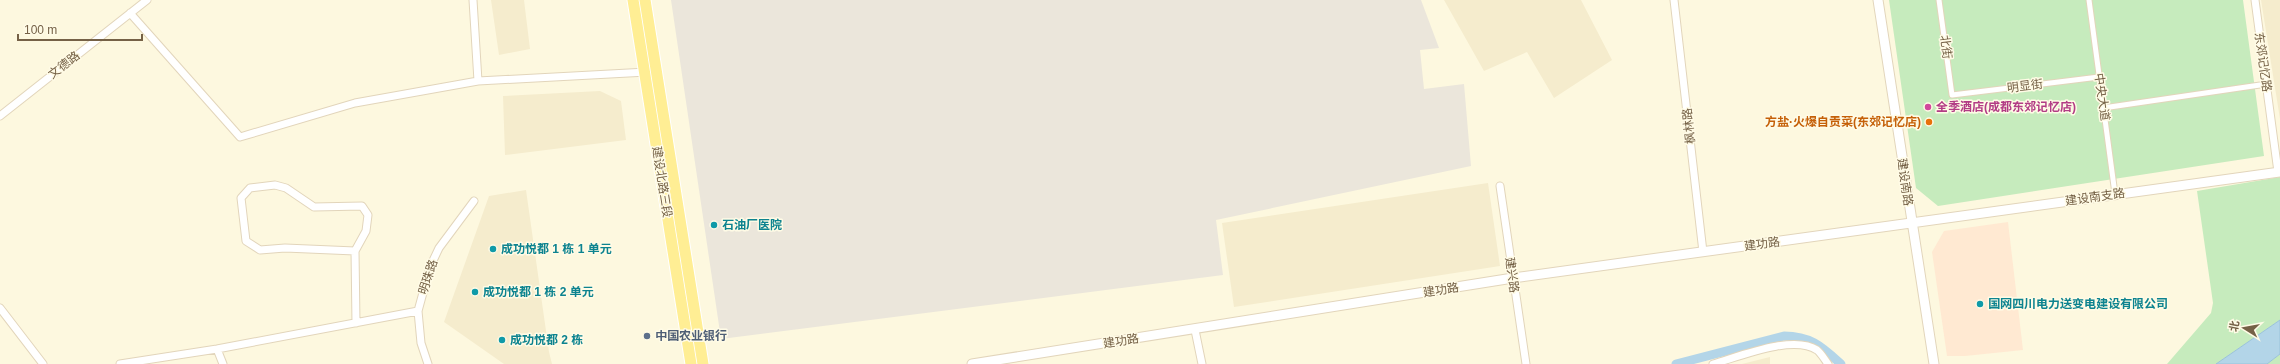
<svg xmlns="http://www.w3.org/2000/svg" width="2280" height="364" viewBox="0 0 2280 364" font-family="Helvetica,'Noto Sans SC',sans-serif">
<rect width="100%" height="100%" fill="#fdf8df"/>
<path fill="#f5eccd" d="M491 0H524L530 49 499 55Z
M1444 0H1581L1612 60 1554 98 1527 52 1484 71Z
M2261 0H2280V119Z
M600 91 621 101 626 140 505 155 503 96Z
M1488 183 1500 266 1234 307 1222 223Z
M526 190 549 352 552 364H504L444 322 489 196Z
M1770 357V364H1742Z"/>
<path fill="#ffe9d2" d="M2008 222 2023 350 1965 356H1947L1932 252 1944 231Z"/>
<path fill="#ebe6db" d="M671 0H1421L1439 48 1420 50 1424 89 1464 84 1471 166 1216 220 1223 275 721 339Z"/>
<path fill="#c6ebbd" d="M1889 0H2243L2264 156 1938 206 1916 188Z
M2280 177V320L2216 364H2167L2211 313 2213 303 2197 191Z
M2280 354V364H2267Z"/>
<path fill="#b3d5e8" stroke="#99c2da" d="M2280 320V354L2267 364H2216Z"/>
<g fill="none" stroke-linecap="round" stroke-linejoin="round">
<path stroke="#b3d5e8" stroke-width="9" d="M1676 364 1784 336C1811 336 1822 347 1841 364"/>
<defs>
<path id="pedestrian" d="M1939 0 1952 95 2099 77
M2089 0 2115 194
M2103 108 2260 85"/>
<path id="minor" d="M473 0 478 81
M1674 0 1703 252
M2255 0 2278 172
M130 13 240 137 355 103 478 81 647 72
M0 116 147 0
M275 185 286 188 314 207 362 206 368 215 366 231 355 251 285 248 260 250 246 241 241 198 250 188Z
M1500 186 1526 364
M355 251 356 323
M0 308 43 364
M1195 330 1202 364
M217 349 223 364
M120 364 217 349 418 311
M428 364 421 343 418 311 430 267 439 248 474 201
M1713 364C1738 357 1793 334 1817 350 1821 353 1825 360 1828 364"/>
<path id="tertiary" d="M1878 0 1934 364
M972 364 1513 278 2280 172"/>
<path id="primary" d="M633 0 691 364
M645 0 703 364"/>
</defs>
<use href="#pedestrian" stroke="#e2d5bb" stroke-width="7"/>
<use href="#minor" stroke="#e2d5bb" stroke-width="9"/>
<use href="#tertiary" stroke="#e2d5bb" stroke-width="11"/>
<use href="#primary" stroke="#fff" stroke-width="13"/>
<use href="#pedestrian" stroke="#fff" stroke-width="5"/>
<use href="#minor" stroke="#fff" stroke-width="7"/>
<use href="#tertiary" stroke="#fff" stroke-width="9"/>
<use href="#primary" stroke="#ffee94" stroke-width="11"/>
</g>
<circle fill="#d1479c" stroke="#fffbe6" stroke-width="1.5" cx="1928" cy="107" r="4"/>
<circle fill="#e8710a" stroke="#fffbe6" stroke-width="1.5" cx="1929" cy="122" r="4"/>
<g fill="#0f9aa8" stroke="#fffbe6" stroke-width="1.5">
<circle cx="714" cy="225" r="4"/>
<circle cx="493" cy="249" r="4"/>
<circle cx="475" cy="292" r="4"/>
<circle cx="1980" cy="304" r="4"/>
<circle cx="502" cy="340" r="4"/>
</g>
<circle fill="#5c6f8a" stroke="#fffbe6" stroke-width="1.5" cx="647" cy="336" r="4"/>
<g text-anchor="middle" stroke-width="3" stroke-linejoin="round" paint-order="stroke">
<g font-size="12" fill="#756146" stroke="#fffbe6">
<text transform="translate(1946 47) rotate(83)" y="4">北街</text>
<text transform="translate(2263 62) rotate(82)" y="4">东郊记忆路</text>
<text transform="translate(64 65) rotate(-38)" y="4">文德路</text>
<text transform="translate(2025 86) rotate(-7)" y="4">明显街</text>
<text transform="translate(2102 97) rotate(82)" y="4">中央大道</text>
<text transform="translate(1689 126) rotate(-96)" y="4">枫林路</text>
<text transform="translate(662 182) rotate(81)" y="4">建设北路三段</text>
<text transform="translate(1905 182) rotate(82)" y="4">建设南路</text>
<text transform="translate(2095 197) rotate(-8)" y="4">建设南支路</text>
<text transform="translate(1762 244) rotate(-8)" y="4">建功路</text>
<text transform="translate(1512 275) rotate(82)" y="4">建兴路</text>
<text transform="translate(428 277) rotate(-72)" y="4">明珠路</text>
<text transform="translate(1441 290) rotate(-9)" y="4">建功路</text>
<text transform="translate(1121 341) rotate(-9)" y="4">建功路</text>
</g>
<g font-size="12" font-weight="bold" fill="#b23c85" stroke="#fffbe6" text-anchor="start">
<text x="1936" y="111">全季酒店(成都东郊记忆店)</text>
</g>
<g font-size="12" font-weight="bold" fill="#c56008" stroke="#fffbe6" text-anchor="end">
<text x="1921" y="126">方盐·火爆自贡菜(东郊记忆店)</text>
</g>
<g font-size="12" font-weight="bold" fill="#0d838f" stroke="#fffbe6" text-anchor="start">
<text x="722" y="229">石油厂医院</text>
<text x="501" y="253">成功悦都 1 栋 1 单元</text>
<text x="483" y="296">成功悦都 1 栋 2 单元</text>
<text x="1988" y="308">国网四川电力送变电建设有限公司</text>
<text x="510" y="344">成功悦都 2 栋</text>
</g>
<g font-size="12" font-weight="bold" fill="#4e5e75" stroke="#fffbe6" text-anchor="start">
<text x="655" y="340">中国农业银行</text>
</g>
</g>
<g transform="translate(2244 328) rotate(281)" stroke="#fffbe6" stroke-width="3" paint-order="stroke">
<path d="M0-3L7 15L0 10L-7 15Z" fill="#756146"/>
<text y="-6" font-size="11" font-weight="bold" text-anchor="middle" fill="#756146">北</text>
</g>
<path d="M18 34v6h124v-6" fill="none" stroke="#756146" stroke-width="2"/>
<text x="24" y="34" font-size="12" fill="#756146" stroke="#fffbe6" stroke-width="3" paint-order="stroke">100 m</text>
</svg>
